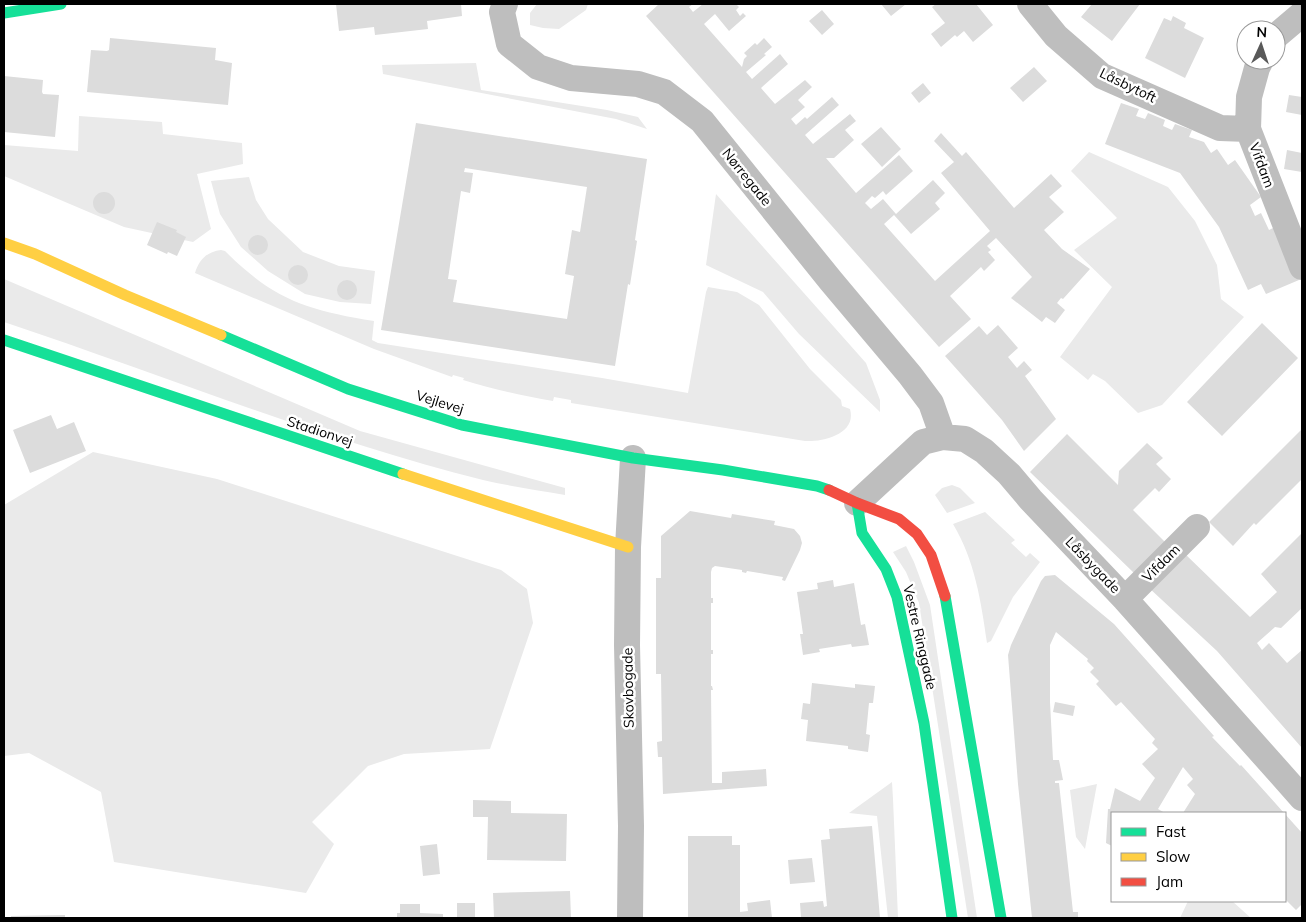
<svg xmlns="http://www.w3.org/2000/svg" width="1306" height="922" viewBox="0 0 1306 922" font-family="Mulish,sans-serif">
<rect width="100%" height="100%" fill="#fff"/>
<path fill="#eaeaea" d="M537 4H588L586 10 559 29 543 28 530 25V13Z
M476 63 481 90 607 110 638 117 647 129 616 119 383 74 382 65Z
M79 116 162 122 163 134 242 143 243 164 197 174 211 229 193 242 124 227 4 176V145L78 151Z
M1089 152 1168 187 1195 221 1217 265 1221 299 1244 317 1162 405 1138 413 1105 381 1093 374 1088 380 1060 357 1112 287 1074 250 1117 218 1071 171Z
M249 177 256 200 268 219 303 252 339 266 375 271 371 304 340 302 305 294 268 271 241 247 220 214 211 181Z
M716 194 866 363 880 400V412L799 334 763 292 706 265Z
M221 250 225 251C274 300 307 310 374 321L372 340 378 343 602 378 688 393 706 292 708 287 737 292 759 305 810 369 841 400 842 406 850 409C857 434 823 442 805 441L571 403V400L554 397 553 401C522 396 493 389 463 380L464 378 453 375 452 377 374 349 195 273C199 260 206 252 221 250Z
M4 279 360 431 565 488V495C537 490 509 486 483 480 319 439 163 375 4 322Z
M93 452 217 479 501 570 527 589 533 623 490 749 404 754 368 766 312 822 334 844 306 893 114 862 101 792 29 753 4 756V505Z
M952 485 960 488 975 503 947 513 935 495 942 488Z
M985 512 1015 540 1011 543 1026 557 1030 553 1040 562 1013 597 991 641 987 643C981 601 975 561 953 524Z
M906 546 914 562 930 605 977 918H968L919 603 906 572 893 552Z
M892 782 893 799 898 918H888L877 816 849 813Z
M1097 784 1085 849 1076 837 1070 790Z
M1188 901H1232L1251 918H1180Z"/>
<path fill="#dcdcdc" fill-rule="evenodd" d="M336 4H461L462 16 427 21 428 29 375 35 374 27 339 31Z
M659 4H693L689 7 693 12 703 4H736L739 7 736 10 740 16 743 13 746 16 729 31 715 14 704 24 742 67 744 59 747 56 744 53 755 43 757 45 764 38 772 47 764 54 766 55 746 72 752 79 780 54 788 64 761 88 775 104 805 80 812 87 798 100 805 107 791 119 796 125 805 117 807 119 832 97 839 105 805 135 813 144 850 114 856 121 845 130 854 140 834 158H826L856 193 899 155 913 171 886 195 883 191 875 198 872 196 865 203 871 209 883 199 896 214 933 180 945 193 935 203 940 209 911 234 894 215 884 224 935 281 990 231 941 173 954 162 934 141 941 133 962 156 966 152 1014 208 1051 174 1062 186 1049 197 1064 212 1044 230 1062 249 1090 269 1063 299 1061 298 1057 303 1065 310 1055 323 1046 317 1042 322 1011 298 1032 277 996 238 987 246 991 250 988 252 995 260 984 271 981 267 950 296 971 319 939 347 646 16Z
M881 4H906L891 16Z
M936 4H976L993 25 973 42 964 31 957 37 955 35 941 47 931 34 945 23 932 7Z
M1092 4H1140L1112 41 1081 17Z
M822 10 834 24 822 35 809 21Z
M1173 16 1186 23 1184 28 1204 38 1185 78 1145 58 1164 18 1171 21Z
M110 38 216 48 215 60 232 63 228 105 87 92 91 50 107 51 109 50Z
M1034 67 1047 81 1023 102 1010 88Z
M4 76 43 80 42 92 43 94 59 95 55 137 4 132Z
M923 83 931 93 919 103 911 93Z
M1289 95 1302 97V115L1286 112Z
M1121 103 1139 109 1136 116 1145 119 1148 113 1165 120 1163 126 1172 130 1175 124 1192 130 1189 137 1204 142 1211 153 1217 149 1228 165 1235 160 1261 197 1250 205 1255 216 1261 213 1269 230 1275 227 1299 280 1266 294 1261 284 1248 290 1219 227 1180 173 1105 144Z
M416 123 647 159 635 240 637 241 630 285 628 284 615 366 381 330ZM465 168 587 187 580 232 572 230 565 274 574 276 567 319 453 302 457 280 448 279 461 191 470 193 473 173 464 172Z
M881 127 901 149 882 167 861 144Z
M1287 150 1302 153V172L1284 169Z
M93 203a11 11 0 1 1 22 0a11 11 0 1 1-22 0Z
M157 222 177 230 176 232 186 237 177 256 168 252 167 254 147 245Z
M248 245a10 10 0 1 1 20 0a10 10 0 1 1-20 0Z
M288 275a10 10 0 1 1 20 0a10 10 0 1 1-20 0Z
M337 290a10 10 0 1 1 20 0a10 10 0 1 1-20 0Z
M1262 323 1298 358 1222 436 1187 402Z
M998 325 1018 348 1008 357 1017 368 1024 361 1032 370 1025 376 1056 419 1024 451 1002 420 945 356 979 326 987 335Z
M51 415 57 429 74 422 86 451 30 473 13 430Z
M1302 429V479L1256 525 1254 523 1233 546 1209 522Z
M1067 434 1118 485 1119 471 1147 443 1163 458 1156 464 1171 479 1159 492 1155 488 1133 510 1166 543 1135 574 1030 472Z
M690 511 731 518 732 514 775 521 774 525 794 529 800 536 802 543 800 550 785 581 782 580 783 577 747 571 746 573 742 572V570L715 566 712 568 711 572V598H713V603H711V650H713V654H711V686H712L713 690H711L712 783H722V772L766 769 767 786 663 794 662 757H658L657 742 662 741 661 674H656V578H661V536Z
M1302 533V608L1281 628 1275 627 1257 643 1262 650 1269 643 1287 663 1302 650V748L1217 651 1148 587 1182 551 1250 617 1277 592 1261 574Z
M1055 575 1114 624 1214 736 1212 737 1240 766 1241 765 1284 813H1183L1195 794 1187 785 1193 779 1183 767 1158 809 1165 813H1112V846L1106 843 1108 809H1110L1115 788 1140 801 1155 778 1142 764 1158 749 1152 743 1155 739 1121 702 1116 706 1096 684 1099 681 1090 672 1094 668 1087 661 1088 659 1056 632 1050 645V702L1053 760H1059L1063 780 1055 781V783H1059L1073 912H1078V918H1032L1018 784 1008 655 1011 645 1041 581 1045 576Z
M833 580 834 587 854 583 861 625 865 624 869 645 852 647 851 644 819 649 820 652 803 655 800 634H803L797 592 818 589 817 583Z
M812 683 855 688V684L875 686 873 703H869L866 734 870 735 868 752 848 749V746L806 741 808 720 801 719 803 703 810 704Z
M1055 702 1075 706 1073 716 1053 712Z
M473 800 511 801V813L567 814 566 861 487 860 488 817H473Z
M1285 814 1302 833V904L1296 910 1285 899Z
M872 826 880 918H801L800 903 823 901 824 907 827 906 821 840 830 839 829 829Z
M688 836H732V845H740V912L748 911 747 903 770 900 772 918H688Z
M437 844 440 874 423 876 420 846Z
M812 858 815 882 790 884 788 860Z
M570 891 571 918H494L493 893Z
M457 903H475V918H457Z
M400 904H420V913L443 914V918H397V913H400Z
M65 915V918H11V916Z"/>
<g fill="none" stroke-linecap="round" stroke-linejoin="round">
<path stroke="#bebebe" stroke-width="26" d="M505 4 502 12 509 44 538 67 571 78 638 84 664 92 702 121 831 281 910 375 931 403 943 437
M1030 4 1056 36 1102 76 1220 128 1248 129
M1276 36 1302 14
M1261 60 1257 68 1249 97 1248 129 1302 267
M857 503 923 442 943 437 965 439 984 451 1009 474 1031 500 1125 599 1302 798
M1125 599 1197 527
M630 918 631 826 627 645 628 547 633 458"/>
<path stroke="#16e098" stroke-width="11" d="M4 13 61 4
M221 335 348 389 462 425 633 458 723 470 817 486 829 490
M4 340 403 474
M857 503 862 533 886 569 897 597 924 723 952 918
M945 596 1001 918"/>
<path stroke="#ffcf43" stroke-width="11" d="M4 243 35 254 125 295 221 335
M403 474 628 547"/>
<path stroke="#f24e42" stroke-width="11" d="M829 490 857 503 899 519 917 534 931 555 945 596"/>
</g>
<g text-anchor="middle" stroke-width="5" stroke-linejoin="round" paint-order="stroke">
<g font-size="14" fill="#000" stroke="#fff">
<text transform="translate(1128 85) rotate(26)" y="5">Låsbytoft</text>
<text transform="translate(1262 165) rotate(69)" y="5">Vifdam</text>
<text transform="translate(747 177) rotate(51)" y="5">Nørregade</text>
<text transform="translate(440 402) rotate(17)" y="5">Vejlevej</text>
<text transform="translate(320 431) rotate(18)" y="5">Stadionvej</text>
<text transform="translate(1161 563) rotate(-45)" y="5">Vifdam</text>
<text transform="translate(1093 565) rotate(46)" y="5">Låsbygade</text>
<text transform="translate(920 637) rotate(77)" y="5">Vestre Ringgade</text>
<text transform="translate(628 688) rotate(-91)" y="5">Skovbogade</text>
</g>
</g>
<rect width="1306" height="922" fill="none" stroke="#000000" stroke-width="10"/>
<rect x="1111" y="812" width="175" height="90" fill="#ffffff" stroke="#999999"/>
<rect x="1121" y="828" width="25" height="8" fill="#16e098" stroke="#999999"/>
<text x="1156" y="837" font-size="15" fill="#000000">Fast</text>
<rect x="1121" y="853" width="25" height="8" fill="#ffcf43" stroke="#999999"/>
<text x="1156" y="862" font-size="15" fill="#000000">Slow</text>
<rect x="1121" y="878" width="25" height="8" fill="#f24e42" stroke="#999999"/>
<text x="1156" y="887" font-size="15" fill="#000000">Jam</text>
<g transform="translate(1261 45) rotate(3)"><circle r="24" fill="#ffffff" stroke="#999999"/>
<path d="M0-4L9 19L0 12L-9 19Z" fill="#595959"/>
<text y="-8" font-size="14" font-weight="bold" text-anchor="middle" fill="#000000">N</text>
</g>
</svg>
